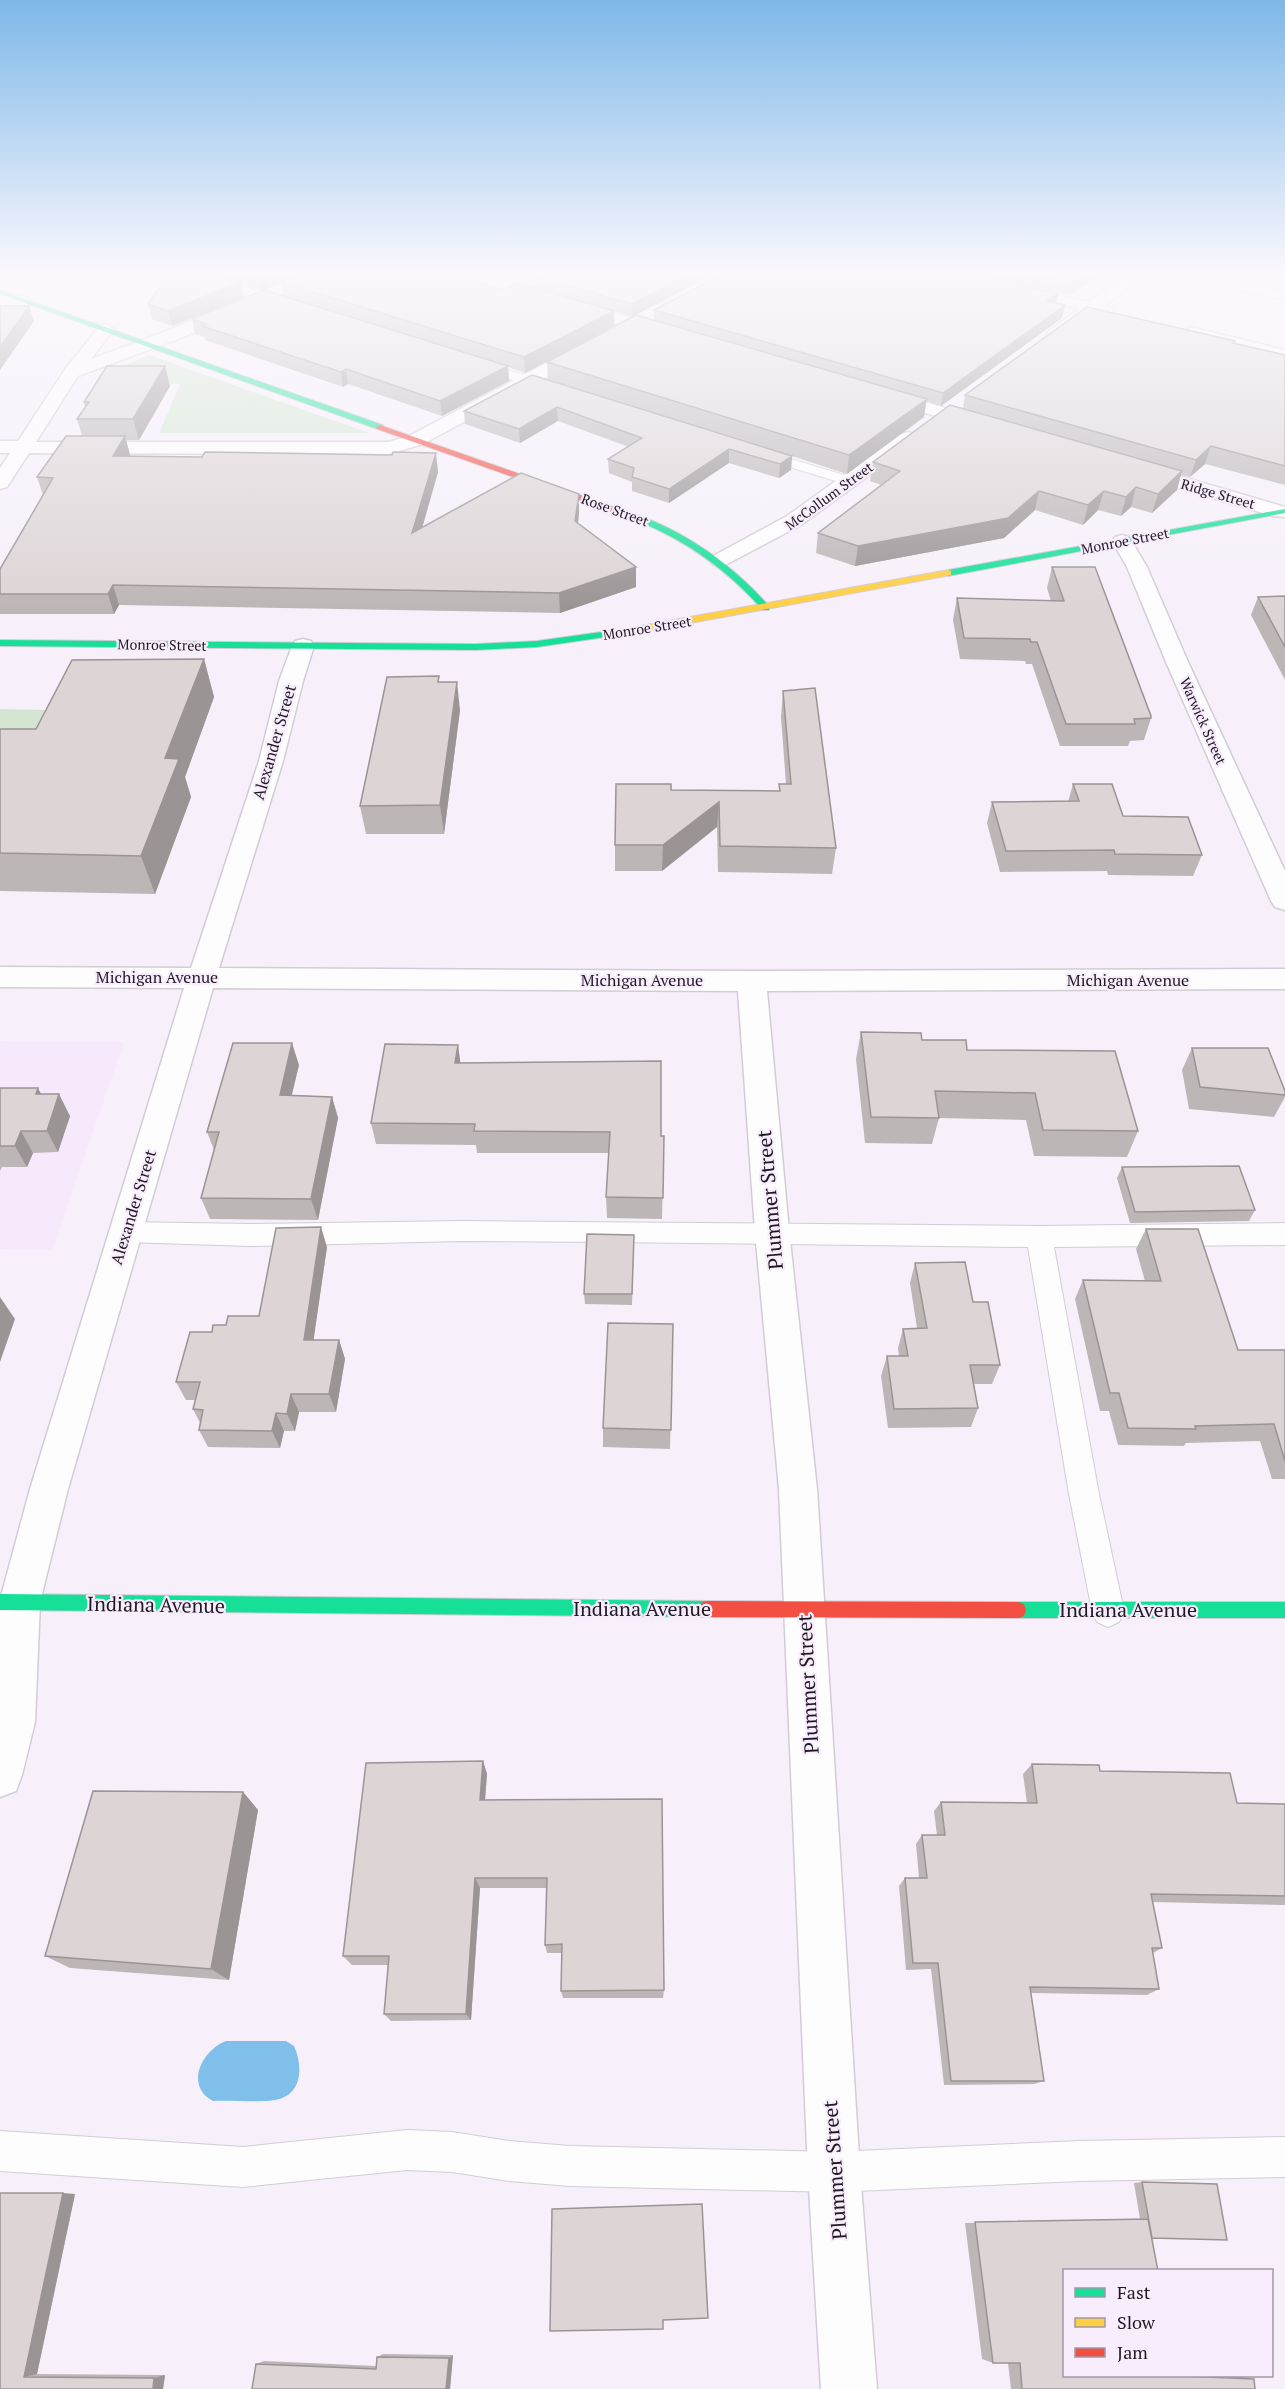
<svg xmlns="http://www.w3.org/2000/svg" width="1285" height="2389" viewBox="0 0 1285 2389" font-family="'PT Serif',serif">
<rect width="100%" height="100%" fill="#f7f0fa"/>
<path fill="#f6e9fc" d="M0 1041 124 1042 52 1250 0 1249Z"/>
<path fill="#d3e5d0" d="M149 355 369 433H159L180 384 101 381 109 372Z
M0 709 45 710 23 755 0 754Z"/>
<path fill="#80bfea" d="M226 2041H286L294 2046C303 2066 303 2095 275 2100 256 2103 233 2100 213 2101 184 2086 202 2050 226 2041Z"/>
<g fill="none" stroke-linecap="round" stroke-linejoin="round">
<defs>
<path id="lane" d="M189 275H206L292 301 294 304 288 308 284 307 191 278Z
M1185 275H1206L1285 292V300L1191 279Z
M477 360 556 385 558 388 551 392 472 367 470 364 472 361Z
M758 449 854 478 856 481 849 485 753 456 751 453Z
M461 1221 1039 1226 1285 1223V1245L1054 1247 1099 1494 1124 1611 1119 1622 1108 1627 1097 1622 1092 1611 1069 1494 1028 1247 606 1242 461 1241 251 1246 126 1242 117 1239 113 1232 117 1225 126 1222 251 1224Z
M407 2130 452 2132 509 2141 570 2146 834 2152 1080 2141 1285 2137V2177L1080 2181 834 2192 570 2186 509 2181 452 2172 407 2170 243 2187 0 2171V2131L243 2147Z"/>
<path id="street" d="M305 275H326L323 278 173 341 78 376 36 442H388L409 436 580 345 586 344 594 349 592 353 423 444 389 454 29 453 7 487 0 489V468L10 453H0V441H18L66 368 100 326 106 324 114 329 91 359 161 333Z
M456 275H480L674 331 676 334 674 337H662L459 278Z
M948 275H974L1089 302 1126 275H1144L1104 306 1112 308 1114 311 1112 314 1106 316 1094 313 1061 337H1049L1047 334 1049 331 1079 309 951 278Z
M0 296H25L33 301 25 306H0Z
M1191 327 1285 350V360L1185 335 1183 332Z
M882 390 988 420 991 424 988 428 982 429 876 399 873 395 876 391Z
M908 432 915 434 917 438 915 442 801 525 727 564 720 566 713 564 710 560 713 556 787 516 901 434Z
M1135 463 1285 507V517L1273 516 1128 473 1125 469 1128 465Z
M1122 535 1129 537 1147 567 1188 662 1285 871V910L1275 907 1271 901 1166 662 1127 567 1112 541 1115 537Z
M303 639 311 641 314 646 303 681 283 761 219 968 752 971 1285 969V989L767 991 789 1231 817 1489 860 2172 877 2389H821L808 2172 779 1489 755 1231 738 991 213 988 68 1489 40 1602 35 1722 22 1775 16 1791 0 1797V1600L30 1489 184 988 0 987V967L191 968 259 761 279 681 292 646 295 641Z"/>
<path id="fast" d="M0 290 383 425 384 427 377 429 0 294Z
M1285 509V513L948 576 944 573 948 570Z
M640 518H646C695 538 734 567 769 606V610H763C728 571 689 542 640 522Z
M630 628 633 629V633L537 647 476 650 0 646V640L476 644 537 641Z
M0 1594 707 1601 713 1603 715 1609 713 1615 707 1617 0 1610Z
M1018 1602H1285V1618H1018L1012 1616 1010 1610 1012 1604Z"/>
<path id="slow" d="M948 570 951 571V575L630 634 625 631 630 628Z"/>
<path id="jam" d="M380 425 646 518 647 520 640 522 377 429 376 427Z
M707 1601 1018 1602 1024 1604 1026 1610 1024 1616 1018 1618 707 1617 701 1615 699 1609 701 1603Z"/>
</defs>
<use href="#lane" stroke="#d3ccd6" stroke-width="2"/>
<use href="#street" stroke="#d3ccd6" stroke-width="3"/>
<use href="#fast" stroke="#d3ccd6" stroke-width="2"/>
<use href="#slow" stroke="#d3ccd6" stroke-width="2"/>
<use href="#jam" stroke="#d3ccd6" stroke-width="2"/>
<use href="#lane" fill="#fefdfe" fill-rule="evenodd"/>
<use href="#street" fill="#fefdfe" fill-rule="evenodd"/>
<use href="#fast" fill="#16e098" fill-rule="evenodd"/>
<use href="#slow" fill="#ffcf43" fill-rule="evenodd"/>
<use href="#jam" fill="#f24e42" fill-rule="evenodd"/>
</g>
<path fill="#bdb6b7" d="M168 275H451L503 290 537 289 536 277 541 275H712L632 317 614 311V326L525 373 508 367 509 381 442 416 348 384 343 387 205 340V337L195 334 192 319 283 296 281 282 294 277 262 290 241 284 244 297 172 326 152 319 148 304Z
M983 275H1100L1070 295Z
M1058 294 1056 303 1062 318 941 406 926 401 924 417 847 474 792 456 791 470 779 478 729 463 669 503 632 491V482L609 473 608 459 629 447 558 421 520 443 465 424 464 411 548 380 547 362 654 320V310Z
M1234 343 1285 355V485L1205 464 1190 477 1181 475 1177 490 1152 513 1131 507 1121 516 1098 510 1083 525 1035 510 1004 538 855 566 816 553 818 533 881 485 870 481 873 462 963 409 965 395Z
M165 366 170 386 139 440H126L130 455V456L438 472 422 528 579 513 578 523 636 567V587L560 613 119 605 114 614H0V569L43 495 37 477 82 436 77 419 85 407 84 402Z
M1052 567 1151 718 1144 740 1130 741 1128 746H1060L1032 664H1026L1025 661 960 659 953 620 957 598 1051 601 1047 588Z
M1285 596V680L1251 615 1258 597Z
M204 659 214 697 185 777 191 797 155 894 0 891V729H36Z
M440 682 460 710 444 834H366L360 806Z
M783 691 836 848 832 874 718 872 717 827 662 871H615V845L671 790 779 791V784H786L781 717Z
M1073 784 1123 816 1202 855 1193 876 1108 875 1107 871 1000 872 987 823 992 802H1068Z
M861 1032 922 1040 967 1050 1138 1131 1127 1157 1034 1156 1026 1120 939 1118 932 1144 865 1143 856 1059Z
M458 1045 460 1063 661 1136H664L662 1219 607 1218 606 1197 609 1153H477L476 1145 376 1144 371 1123Z
M1192 1048 1285 1091V1097L1274 1117 1189 1109 1182 1070Z
M299 1065 292 1095 332 1097 338 1118 318 1220 210 1219 201 1198 214 1150 207 1132Z
M0 1088 41 1094 70 1116 58 1152 33 1153 27 1167H2L0 1171Z
M1122 1167 1255 1210 1249 1221 1130 1223 1117 1178Z
M1146 1229 1238 1350H1285V1479H1272L1260 1441 1186 1443 1184 1446 1118 1445 1109 1411H1100L1075 1299 1083 1280 1145 1281 1136 1249Z
M634 1245 632 1305 585 1304 584 1294Z
M327 1247 313 1340H339L345 1359 336 1412H299L295 1431H284L280 1448 208 1447 199 1430 200 1423 193 1409 195 1400H186L176 1382 212 1332 226 1325 259 1316Z
M915 1263 973 1302 1000 1365 992 1384H974L978 1408 971 1427 888 1428 881 1376 887 1356H899L898 1348 903 1329 917 1328 910 1283Z
M673 1324 670 1449 603 1447V1428Z
M483 1761 487 1774 485 1800 664 1990 663 1998H563L561 1991 562 1953H547L545 1945 547 1888H480L471 2020 391 2021 384 2014 388 1965H352L343 1956Z
M1032 1764 1100 1771 1237 1803 1285 1804V1905L1153 1902 1162 1948 1153 1953 1159 1989 1147 1995 1031 1993 1044 2081 1034 2084 944 2085 931 1969 906 1970 899 1886 905 1878H919L916 1844 922 1835H937L934 1811 941 1802 1027 1803 1023 1774Z
M243 1792 258 1810 229 1980 70 1968 45 1956Z
M1142 2182 1152 2238 1065 2376H1237L1254 2379 1255 2389H1011L1008 2363H993L982 2359 965 2223 1140 2219 1134 2183Z
M75 2194 37 2374 165 2375 163 2389H0Z
M383 2354 453 2355 450 2389 256 2364 264 2361 376 2366 377 2357Z"/>
<path fill="#9a9495" d="M259 275H299L262 290Z
M689 275H712L632 317V304Z
M1085 275H1100L1070 295 1073 283Z
M241 282 244 297 172 326 168 311Z
M1058 294 1055 306 1047 301Z
M1065 305 1062 318 941 406 943 393Z
M29 306 34 321 0 370V347Z
M614 311V326L525 373 524 357Z
M165 366 170 386 139 440 133 419Z
M508 366 509 381 442 416 440 401Z
M346 369 348 384 343 387 341 372Z
M927 399 924 417 847 474 849 455Z
M557 407 558 421 520 443 519 429Z
M125 436 130 455 119 475 113 456Z
M1211 446 1205 464 1190 477 1196 460Z
M729 449V463L669 503V489Z
M436 453 438 472 415 553 412 533Z
M792 456 791 470 779 478 780 464Z
M1182 471 1177 490 1152 513 1158 494Z
M1136 487 1131 507 1121 516 1126 497Z
M1039 491 1035 510 1004 538 855 566 858 546Z
M1104 491 1098 510 1083 525 1088 505Z
M579 494V513L576 541 575 521Z
M636 567V587L560 613 559 593Z
M113 585 119 605 114 614 108 594Z
M204 659 214 697 185 777 191 797 155 894 141 856 165 758Z
M457 682 460 710 444 834 440 805Z
M719 802 717 827 662 871 663 845Z
M292 1043 299 1065 286 1117 280 1095Z
M458 1045 461 1067 455 1063Z
M38 1088 49 1110 36 1094Z
M59 1094 70 1116 58 1152 47 1131Z
M332 1097 338 1118 318 1220 311 1199Z
M21 1131 33 1153 27 1167 15 1146Z
M321 1227 327 1247 311 1358 304 1340Z
M0 1297 15 1319 0 1362Z
M339 1340 345 1359 336 1412 329 1394Z
M291 1394 299 1412 295 1431 287 1414Z
M276 1413 284 1431 280 1448 272 1431Z
M483 1761 487 1774 484 1812 480 1800Z
M243 1792 258 1810 229 1980 211 1969Z
M475 1878 480 1888 471 2020 466 2014Z
M63 2193 75 2194 37 2374 24 2377Z
M453 2355 450 2389H446L449 2358Z
M165 2375 163 2389H153L154 2378Z"/>
<path fill="#dcd4d5" stroke="#9a9495" stroke-width="1.5" d="M168 275H217L241 282 168 311 148 304Z
M299 275H451L503 290 518 283 614 311 524 357 281 282Z
M541 275H689L632 304 536 277Z
M721 275H980L1058 294 1047 301 1065 305 943 393 654 310Z
M1036 275H1085L1073 283Z
M264 290 508 366 440 401 346 369 341 372 202 326 206 324 192 319Z
M0 306H29L0 347Z
M1087 307 1235 341 1233 343 1285 355V466L1211 446 1196 460 965 395Z
M636 315 927 399 849 455 547 362Z
M107 366H165L133 419H77L89 402H84Z
M532 375 792 456 780 464 729 449 669 489 632 477 634 468 608 459 642 438 557 407 519 429 464 411Z
M950 405 1182 471 1158 494 1136 487 1126 497 1104 491 1088 505 1039 491 1008 518 858 546 818 533 900 471 873 462Z
M66 436H125L113 456 202 457 205 452 392 455 393 452 436 453 412 533 521 473 579 494 575 521 636 567 559 593 113 585 108 594H0V569L53 478 37 477Z
M1052 567H1095L1151 716V718L1134 719 1135 724H1066L1037 642H1031L1030 639 964 638 957 598 1064 601Z
M1285 596V647L1258 597Z
M204 659 165 758 179 759 141 856 0 853V729H36L72 660Z
M439 676 438 682H457L440 805 360 806 387 677Z
M815 688 836 848 720 846 719 802 663 845H615L616 784H671V790L780 791 779 784H791L783 691Z
M1073 784H1112L1123 816 1188 817 1202 855 1115 854 1114 850 1006 851 992 802 1079 801Z
M861 1032 921 1033 922 1040H966L967 1050 1115 1051 1138 1131 1043 1130 1035 1093 935 1091 939 1118 871 1117Z
M233 1043H292L280 1095 332 1097 311 1199 201 1198 219 1132H207Z
M385 1044 458 1045 455 1063 661 1061V1136H664L663 1198 606 1197 610 1132 474 1131 475 1124 371 1123Z
M1192 1048H1268L1285 1091V1095L1200 1087Z
M0 1088H38L36 1094H59L47 1131H21L15 1146H0Z
M1239 1166 1255 1210 1135 1212 1122 1167Z
M321 1227 304 1340H339L329 1394H291L287 1414 276 1413 272 1431 199 1430 203 1410 193 1409 200 1382H176L190 1332H212L213 1325H226L228 1316H259L276 1228Z
M1146 1229H1198L1238 1350H1285V1461L1274 1424 1195 1426 1196 1429 1128 1428 1119 1393H1110L1083 1280 1161 1281Z
M587 1234 634 1235 632 1294H584Z
M965 1262 973 1302H988L1000 1365H970L978 1408 894 1409 887 1356H908L903 1329 927 1328 915 1263Z
M608 1323 673 1324 671 1430 603 1428Z
M483 1761 480 1800 662 1799 664 1990 561 1991 562 1944 545 1945 547 1878H475L466 2014H384L389 1956H343L366 1763Z
M1032 1764 1099 1765 1100 1771 1230 1773 1237 1803 1285 1804V1896L1151 1894 1162 1948H1152L1159 1989 1030 1987 1044 2081H951L938 1963H913L905 1878H927L922 1835H945L941 1802 1037 1803Z
M93 1791 243 1792 211 1969 45 1956Z
M1142 2182 1217 2184 1227 2240 1152 2238Z
M0 2193H63L24 2377 154 2378 153 2389H0Z
M702 2204 708 2318 663 2320V2329L550 2331 552 2209Z
M1148 2219 1158 2271H1065V2376H1183L1254 2379 1255 2389H1022L1020 2363H993L975 2222Z
M377 2357 449 2358 446 2389H252L256 2364 376 2369Z"/>
<linearGradient id="sky" x2="0" y2="1"><stop stop-color="#7eb8e9"/><stop offset="0.45" stop-color="#fbf8fd"/><stop offset="1" stop-color="#fbf8fd" stop-opacity="0"/></linearGradient>
<rect width="1285" height="609" fill="url(#sky)"/>
<g text-anchor="middle" stroke-width="4.5" stroke-linejoin="round" paint-order="stroke">
<g font-size="14" fill="#201922" stroke="#f8edfd">
<text transform="translate(1218 494) rotate(16)" y="5">Ridge Street</text>
<text transform="translate(829 496) rotate(-36)" y="5">McCollum Street</text>
<text transform="translate(615 510) rotate(20)" y="5">Rose Street</text>
<text transform="translate(1125 541) rotate(-11)" y="5">Monroe Street</text>
<text transform="translate(647 628) rotate(-9)" y="5">Monroe Street</text>
<text transform="translate(162 645) rotate(1)" y="5">Monroe Street</text>
<text transform="translate(1203 721) rotate(66)" y="5">Warwick Street</text>
</g>
<g font-size="16" fill="#201922" stroke="#f8edfd">
<text transform="translate(274 742) rotate(-74)" y="6">Alexander Street</text>
<text x="157" y="983">Michigan Avenue</text>
<text x="642" y="986">Michigan Avenue</text>
<text x="1128" y="986">Michigan Avenue</text>
<text transform="translate(133 1207) rotate(-73)" y="6">Alexander Street</text>
</g>
<g font-size="20" fill="#201922" stroke="#f8edfd">
<text transform="translate(770 1200) rotate(-95)" y="7">Plummer Street</text>
<text transform="translate(156 1605) rotate(1)" y="7">Indiana Avenue</text>
<text x="642" y="1616">Indiana Avenue</text>
<text x="1128" y="1617">Indiana Avenue</text>
<text transform="translate(808 1684) rotate(-93)" y="7">Plummer Street</text>
<text transform="translate(835 2170) rotate(-94)" y="7">Plummer Street</text>
</g>
</g>
<rect x="1063" y="2269" width="210" height="108" fill="#f8edfd" stroke="#a298a5" stroke-width="1.5"/>
<rect x="1075" y="2288" width="30" height="9" fill="#16e098" stroke="#a298a5" stroke-width="1.5"/>
<text x="1117" y="2299" font-size="18" fill="#201922">Fast</text>
<rect x="1075" y="2318" width="30" height="9" fill="#ffcf43" stroke="#a298a5" stroke-width="1.5"/>
<text x="1117" y="2329" font-size="18" fill="#201922">Slow</text>
<rect x="1075" y="2348" width="30" height="9" fill="#f24e42" stroke="#a298a5" stroke-width="1.5"/>
<text x="1117" y="2359" font-size="18" fill="#201922">Jam</text>
</svg>
